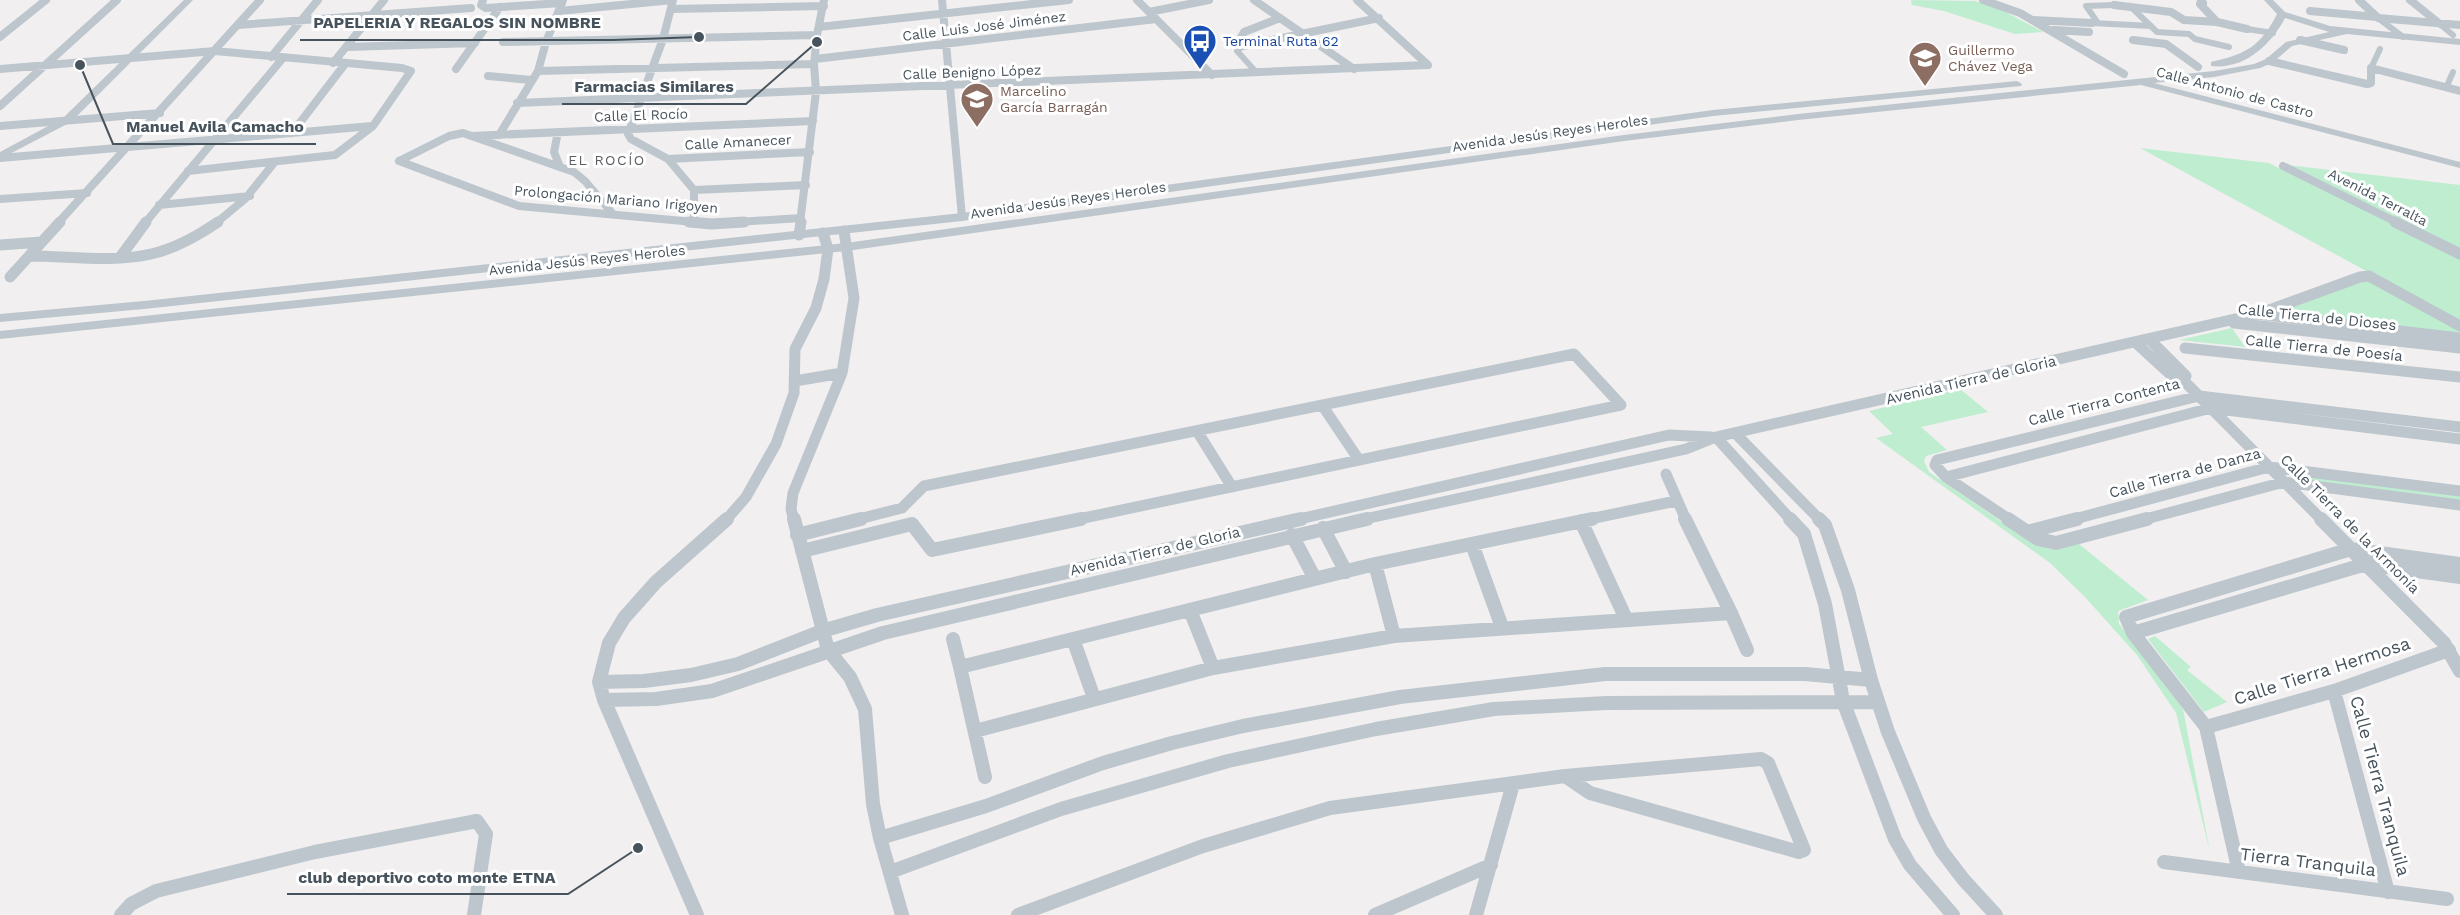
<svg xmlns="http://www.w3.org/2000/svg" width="2460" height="915" viewBox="0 0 2460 915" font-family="'Work Sans',sans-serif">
<rect width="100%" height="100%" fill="#f1efef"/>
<path fill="#bfedd0" d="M1911 0 1975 1 2000 9 2043 32 2015 34 1944 11 1912 5Z
M2140 148 2269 163 2460 258V322Z
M2287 165 2460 185V251Z
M2369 278 2460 330V334L2275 313Z
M2232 328 2245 347 2179 340Z
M1960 389 1988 412 1921 427 1947 450 1926 456 1924 461 1929 472 2033 543 2050 549 2079 544 2148 600 2118 611 2119 624 2183 709 2210 852 2176 713 2137 655 2084 596 2050 563 1876 438 1893 434 1869 411Z
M2302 476 2460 496V501L2303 480Z
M2155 636 2191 667 2187 670 2227 702 2204 712 2148 639Z"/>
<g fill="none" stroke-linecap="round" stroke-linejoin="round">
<path stroke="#bdc6cd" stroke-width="6" d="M2130 6 2157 32 2189 34 2195 39 2229 47
M2378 18 2403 37
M2092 23 2151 26
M2098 23 2086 6 2114 5
M2441 25 2453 35
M2247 29 2273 33
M1241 39 1243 46 1237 51 1257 73
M2371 68 2380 49
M2446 88 2453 72"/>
<path stroke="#bdc6cd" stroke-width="8" d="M483 0 481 5 486 8 562 3
M942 0 962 217
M1137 0 1212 75
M1254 0 1354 69
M1983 0 2020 13 2124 74
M2201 0 2203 3 2200 4 2217 22
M2359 0 2378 18 2460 25
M2410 0 2440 24
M2114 5 2171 12 2184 20 2217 22 2247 29
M671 9 824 6
M559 11 673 0 663 39 628 134 631 139 668 159 694 190V222
M2310 11 2377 17
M1149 12 1209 0
M2033 20 2092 23
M238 25 471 8
M819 27 1069 0
M2053 30 2089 32
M0 37 46 0
M1240 39 1244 32 1280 18
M2133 40 2166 44 2198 67
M2300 40 2344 50
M503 42 817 35
M1243 46 1379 18
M347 47 475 43
M271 57 318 0
M815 59 1156 19
M2269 61 2367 84 2371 83V68L2460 91
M333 63 384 0
M0 69 215 51 402 68 411 71 373 126 335 155 188 171
M456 69 500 7
M538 71 814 64
M488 76 531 80
M517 103 1428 65 1357 0
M0 106 117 0
M0 126 160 113
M558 132 554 152 560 167
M292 133 345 64
M499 135 538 71 546 42 563 0
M471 136 813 121
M0 158 372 126
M668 159 810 152
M399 161 519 206 705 223
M399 161 449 136 463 133 574 172 585 181 613 214
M2283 166 2398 223
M694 190 806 185
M0 199 87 193
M159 205 250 196
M58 223 260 0
M145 223 283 58
M216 223 245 199 274 163
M722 223 801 218
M800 223 816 92 814 64 817 35 824 0"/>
<path stroke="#bdc6cd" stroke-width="11" d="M689 222 712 224 744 222
M2395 222 2460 254
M799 235 801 222
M0 245 42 242
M30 256C69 256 112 263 151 254 174 249 199 235 218 222
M121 256 146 222
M10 277 60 222
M2261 313 2360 277 2369 276 2460 326
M2234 323 2460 348
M2150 340 2186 376 2184 381
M2136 343 2172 376 2184 381 2322 520
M2185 348 2460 377
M795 381 842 373
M1322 405 1359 460
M1197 431 1232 487
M1735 433 1820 520
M1716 437 1791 520
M1666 474 1686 520
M1946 477 2211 408 2460 439
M726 520 746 497 776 444 794 393 795 349 816 308 824 279 828 249 823 233
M794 520 791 509 793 493 842 373 854 298 844 231
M855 520 902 508 924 486 1574 354 1621 405 1074 520
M1295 520 1669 435 1711 437
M1360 520 1686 449 1716 437 2257 314 2460 338
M1585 520 1676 501
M2010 520 1946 477 1935 465 1937 460 2199 396 2460 427
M2071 520 2269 467 2460 491
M2142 520 2284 482 2460 505"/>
<path stroke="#bdc6cd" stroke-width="14" d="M794 519 828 650 850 677 865 709 873 804 880 838 902 915
M1790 519 1804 534 1825 604 1843 701 1895 839 1910 865 1953 915
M1819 519 1825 525 1848 590 1871 680 1888 732 1924 818 1941 850 1963 879 1996 915
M2008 519 2038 539 2056 543 2147 519
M2321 519 2444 643 2460 671
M1581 521 1626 619
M1323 528 1346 572
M2027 532 2077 519
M797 535 861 519
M1292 535 1315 579
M1472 544 1502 627
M802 551 912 524 932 550 1081 519
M1375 564 1394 636
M1190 610 1213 668
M1731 613 1747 650
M2133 633 2366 564 2460 577
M953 639 960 667
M1073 639 1094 698
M599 682 644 681 691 675 738 664 822 631 877 615 1301 519
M2334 691 2388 892
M604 700 656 699 712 691 883 633 1367 519
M2206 727 2334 691 2449 650
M975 731 1213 668 1394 636 1731 613 1685 519
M1761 759 1768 763 1804 850 1799 852 1590 793 1565 776Z
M985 777 960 667 1375 564 1592 519
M880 838 986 806 1103 763 1172 743 1243 726 1400 697 1605 674H1805L1871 680
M2164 862 2447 899
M890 872 1061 809 1228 761 1376 729 1494 709 1606 703 1878 702
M2239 872 2206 727 2133 633 2126 617 2351 549 2460 564
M121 915 131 904 156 891 315 852 477 821 486 834 474 915
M697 915 604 700 599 682 609 643 624 618 656 582 727 519
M1018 915 1203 846 1330 808 1565 776
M1375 915 1491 865
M1476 915 1513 784"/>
<path fill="#bdc6cd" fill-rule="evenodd" d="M184 0H193L71 122 0 159V152L63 118Z
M2264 0H2273L2285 12 2330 26 2460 39V45L2347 34 2292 46 2272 63 2260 68 2214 77 2154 83 2460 162V168L2141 85 1798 120 1624 141 846 251 0 339V331L846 243 1624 135 1798 114 2214 71 2254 64 2266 59 2286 42 2329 32 2285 18C2271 45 2244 70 2211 66V62C2246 54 2260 47 2277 14Z
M2017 81 2022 84 2021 86 1713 116 962 221 144 309 0 322V314L144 301 962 213 1713 110Z"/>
</g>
<defs>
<symbol id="bus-pin" viewBox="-11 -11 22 30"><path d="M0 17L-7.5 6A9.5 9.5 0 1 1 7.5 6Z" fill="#1a4fb4" stroke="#fff"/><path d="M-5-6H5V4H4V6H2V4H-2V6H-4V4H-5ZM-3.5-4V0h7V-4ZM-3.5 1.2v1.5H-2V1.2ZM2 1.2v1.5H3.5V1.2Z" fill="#fff"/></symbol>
<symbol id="school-pin" viewBox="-11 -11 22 30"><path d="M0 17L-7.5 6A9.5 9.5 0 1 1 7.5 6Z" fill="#8d6e63" stroke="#fff"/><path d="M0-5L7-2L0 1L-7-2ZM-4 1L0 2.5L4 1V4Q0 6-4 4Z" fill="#fff"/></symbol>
</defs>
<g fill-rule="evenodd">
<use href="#bus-pin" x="1181" y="22" width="38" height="52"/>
<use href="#school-pin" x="1906" y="39" width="38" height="52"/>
<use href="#school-pin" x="958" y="80" width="38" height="52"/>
</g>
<g text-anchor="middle" stroke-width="6" stroke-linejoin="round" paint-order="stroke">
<g font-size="14" fill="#47535c" stroke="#fff">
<text transform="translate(984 26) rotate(-7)" y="5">Calle Luis José Jiménez</text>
<text transform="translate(972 72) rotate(-2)" y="5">Calle Benigno López</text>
<text transform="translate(2235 92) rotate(15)" y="5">Calle Antonio de Castro</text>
<text transform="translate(641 115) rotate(-2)" y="5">Calle El Rocío</text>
<text transform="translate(1550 133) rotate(-8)" y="5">Avenida Jesús Reyes Heroles</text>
<text transform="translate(738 142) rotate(-3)" y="5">Calle Amanecer</text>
<text transform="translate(2378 197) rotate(27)" y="5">Avenida Terralta</text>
<text transform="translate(616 199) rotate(5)" y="5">Prolongación Mariano Irigoyen</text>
<text transform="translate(1068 200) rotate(-8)" y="5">Avenida Jesús Reyes Heroles</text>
<text transform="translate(587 260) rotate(-6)" y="5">Avenida Jesús Reyes Heroles</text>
</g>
<g font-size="14" fill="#164399" stroke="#fff" text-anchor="start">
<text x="1223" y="46">Terminal Ruta 62</text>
</g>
<g font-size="14" fill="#785e54" stroke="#fff" text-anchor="start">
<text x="1948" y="55">Guillermo<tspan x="1948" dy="16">Chávez Vega</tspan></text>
<text x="1000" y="96">Marcelino<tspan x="1000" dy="16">García Barragán</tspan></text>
</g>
<g font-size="14" letter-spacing="1.5" fill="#5c5f64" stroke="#fff">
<text x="607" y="165">EL ROCÍO</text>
</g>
<g font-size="15" fill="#47535c" stroke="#fff">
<text transform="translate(2317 317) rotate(6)" y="5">Calle Tierra de Dioses</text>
<text transform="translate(2324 348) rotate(6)" y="5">Calle Tierra de Poesía</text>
<text transform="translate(1971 380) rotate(-13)" y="5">Avenida Tierra de Gloria</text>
<text transform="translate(2104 402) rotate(-14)" y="5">Calle Tierra Contenta</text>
<text transform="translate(2185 473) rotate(-15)" y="5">Calle Tierra de Danza</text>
<text transform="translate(2350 524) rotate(45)" y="5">Calle Tierra de la Armonía</text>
<text transform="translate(1155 551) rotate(-13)" y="5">Avenida Tierra de Gloria</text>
</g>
<g font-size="18" fill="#47535c" stroke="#fff">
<text transform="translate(2322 671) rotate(-18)" y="6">Calle Tierra Hermosa</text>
<text transform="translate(2380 786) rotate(75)" y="6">Calle Tierra Tranquila</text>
<text transform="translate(2308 862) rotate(7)" y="6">Tierra Tranquila</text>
</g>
</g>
<path fill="none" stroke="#47535c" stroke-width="2" d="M699 37L613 40H300M817 42L746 104H562M80 65L113 144H316M638 848L568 894H287"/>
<g fill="#47535c" stroke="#fff" stroke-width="2">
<circle cx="699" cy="37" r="6"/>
<circle cx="817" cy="42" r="6"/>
<circle cx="80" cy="65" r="6"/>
<circle cx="638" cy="848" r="6"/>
</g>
<g font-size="16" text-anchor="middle" font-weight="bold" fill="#47535c" stroke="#fff" stroke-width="6" stroke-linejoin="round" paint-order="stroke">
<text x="457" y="28">PAPELERIA Y REGALOS SIN NOMBRE</text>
<text x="654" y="92">Farmacias Similares</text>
<text x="215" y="132">Manuel Avila Camacho</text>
<text x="427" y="883">club deportivo coto monte ETNA</text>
</g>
</svg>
